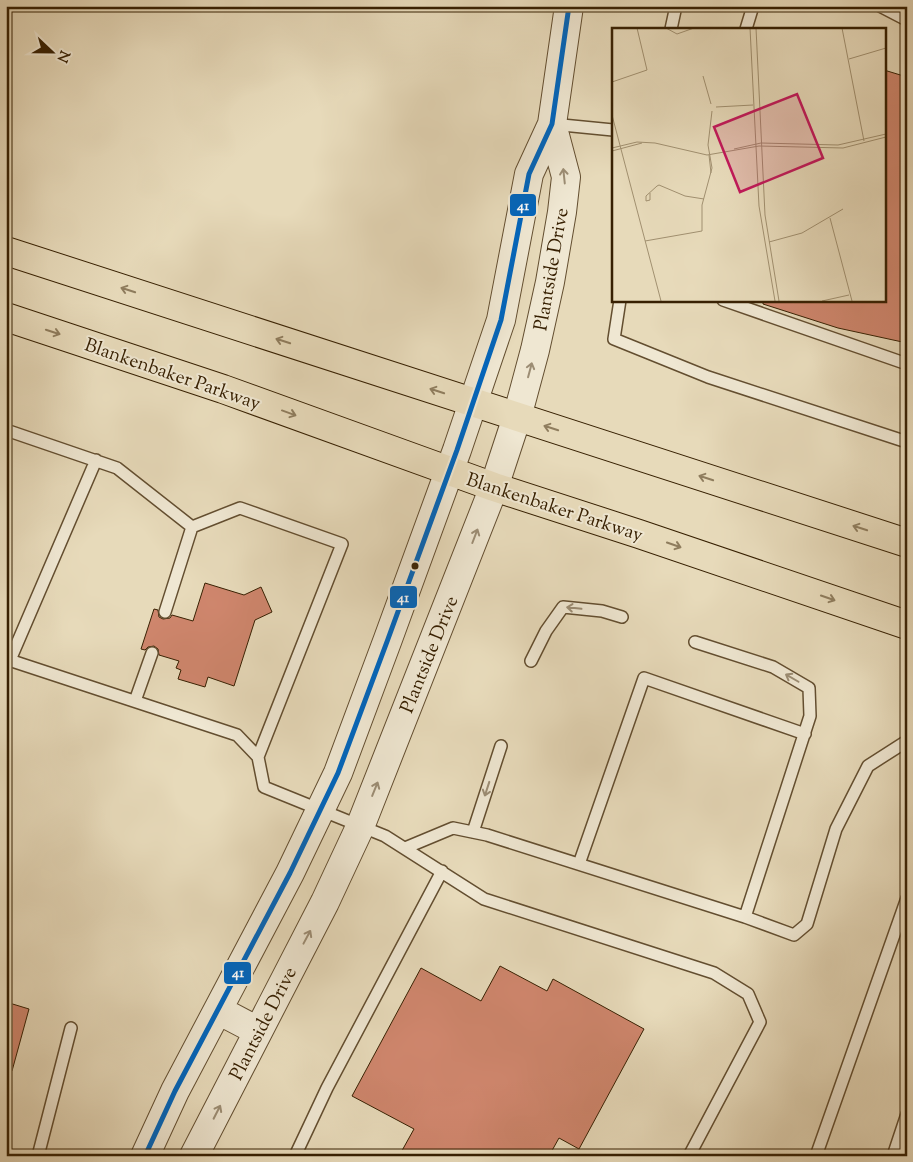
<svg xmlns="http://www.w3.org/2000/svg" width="913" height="1162" viewBox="0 0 913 1162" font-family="'Sorts Mill Goudy',serif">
<rect width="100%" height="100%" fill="#e7daba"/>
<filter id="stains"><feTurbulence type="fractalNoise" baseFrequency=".004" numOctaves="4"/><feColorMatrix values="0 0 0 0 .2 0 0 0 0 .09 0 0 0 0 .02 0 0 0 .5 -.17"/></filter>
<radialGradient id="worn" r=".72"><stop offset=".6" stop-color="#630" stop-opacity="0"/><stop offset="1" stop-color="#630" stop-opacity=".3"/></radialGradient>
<path fill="#cf866d" stroke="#372002" d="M884 70 907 77V343L838 328 763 304V300H884Z
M205 583 244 595 261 587 272 612 255 620 234 686 208 677 205 687 178 679 181 670 176 668 179 661 159 655 158 649 154 646 148 647 145 650 141 649 154 609 158 610 159 617 163 619 170 618 172 615 193 621Z
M500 966 547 991 553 979 644 1029 579 1149 559 1138 549 1156H399L414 1129 352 1096 421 968 481 1001Z
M6 1002 29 1009 12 1071 6 1070Z"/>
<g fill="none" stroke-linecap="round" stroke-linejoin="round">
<defs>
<path id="service" d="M880 6 907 20
M671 29 676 6
M746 29 753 6
M552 124 613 130
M620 300 614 339 708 377 907 442
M723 300 907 364
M6 430 117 468 192 527 240 508 342 544 258 757
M165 612 192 527
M695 642 773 667 809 688 810 716 745 917
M6 659 237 735 258 757 264 787 385 836 484 899 714 973 748 994 760 1022 689 1156
M10 660 96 460
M531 661 546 631 563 607 602 611 622 617
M135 701 152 653
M473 832 501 746
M405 848 453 828 487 835 745 917 794 935 807 924 836 829 868 766 907 741
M579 864 644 678 805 734
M38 1156 71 1028
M295 1156 327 1088 442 871
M816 1156 907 898
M901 1156 894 1153 907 1114"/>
<path id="tertiary" d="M218 1010 258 1031
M145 1156 175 1091 290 873 338 773 388 639 457 450 501 320 529 174 552 124 569 6
M194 1156 325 902 360 827 494 487 517 417 535 350 550 282 562 212 566 177 552 124"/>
<path id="primary" d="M6 251 907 543
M6 317 223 389 494 487 639 534 907 625"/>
</defs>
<use href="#service" stroke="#634e30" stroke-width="14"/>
<use href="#tertiary" stroke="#634e30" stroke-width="30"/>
<use href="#primary" stroke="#372002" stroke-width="30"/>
<use href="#service" stroke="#efe7d2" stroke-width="11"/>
<use href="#tertiary" stroke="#efe7d2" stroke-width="28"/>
<use href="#primary" stroke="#e7daba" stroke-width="28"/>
<defs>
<path id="bus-1" d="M145 1156 175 1091 290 873 338 773 388 639 457 450 501 320 529 174 552 124 569 6"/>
</defs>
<use href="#bus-1" stroke="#efe7d2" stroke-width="9"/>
<use href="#bus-1" stroke="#0065bd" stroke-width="5"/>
</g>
<defs><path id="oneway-shaft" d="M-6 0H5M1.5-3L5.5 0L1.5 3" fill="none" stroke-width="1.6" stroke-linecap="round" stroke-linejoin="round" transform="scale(1.25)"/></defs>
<g stroke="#9c8d74">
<use href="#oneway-shaft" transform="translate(564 176) rotate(-96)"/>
<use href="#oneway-shaft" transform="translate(530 370) rotate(-75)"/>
<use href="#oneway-shaft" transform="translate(475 536) rotate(-69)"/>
<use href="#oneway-shaft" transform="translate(574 608) rotate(-174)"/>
<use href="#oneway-shaft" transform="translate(792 678) rotate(-150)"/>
<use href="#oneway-shaft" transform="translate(375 789) rotate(-68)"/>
<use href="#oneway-shaft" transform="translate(487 789) rotate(108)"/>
<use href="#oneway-shaft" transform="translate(307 937) rotate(-62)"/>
<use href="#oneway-shaft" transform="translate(217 1112) rotate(-63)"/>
</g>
<g stroke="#8f7d5e">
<use href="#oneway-shaft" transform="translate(128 290) rotate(-162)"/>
<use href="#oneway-shaft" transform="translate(53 332) rotate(18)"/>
<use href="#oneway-shaft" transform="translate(283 341) rotate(-162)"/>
<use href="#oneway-shaft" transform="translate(437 391) rotate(-162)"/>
<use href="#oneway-shaft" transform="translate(289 413) rotate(20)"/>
<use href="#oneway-shaft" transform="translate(551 428) rotate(-162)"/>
<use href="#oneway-shaft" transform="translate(706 478) rotate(-162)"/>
<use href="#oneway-shaft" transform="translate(860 528) rotate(-162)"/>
<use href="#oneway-shaft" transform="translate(674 545) rotate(19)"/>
<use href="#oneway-shaft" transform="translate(828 598) rotate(19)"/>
</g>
<circle fill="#372002" stroke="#efe7d2" stroke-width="2" cx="415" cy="566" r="4.5"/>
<g text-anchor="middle" stroke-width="4" stroke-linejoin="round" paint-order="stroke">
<g font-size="19" fill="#372002" stroke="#efe7d2">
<text transform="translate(550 269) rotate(-80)" y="7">Plantside Drive</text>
<text transform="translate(173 373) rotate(19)" y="7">Blankenbaker Parkway</text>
<text transform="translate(555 506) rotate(18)" y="7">Blankenbaker Parkway</text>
<text transform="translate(428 654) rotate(-68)" y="7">Plantside Drive</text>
<text transform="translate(262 1023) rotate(-63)" y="7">Plantside Drive</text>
</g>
</g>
<g transform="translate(612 28)">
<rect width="274" height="274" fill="#e7daba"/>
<path fill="none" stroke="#a19070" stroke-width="1" d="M54 0 65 6 82 0M138 0 147 178 163 273M144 0 153 187 167 273M230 0 252 113M237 31 274 20M91 48 99 76M0 54 35 42 25 0M104 79 141 77M0 87 49 273M0 120 25 114 43 115 95 127 147 118 231 120 274 109M122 121 149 115 226 117 274 106M0 123 30 115M97 127 99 145M38 165V172L34 173V168L45 158 47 157 73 168 92 171M218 190 240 273M33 213 90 203V177L100 140 96 117 100 83M157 214 190 205 231 181M210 273 237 267"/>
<path fill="#c2185b" fill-opacity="0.15" stroke="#c2185b" stroke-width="2.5" d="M185 66 211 130 128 164 102 99Z"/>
<rect width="274" height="274" fill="none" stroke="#372002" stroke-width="2.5"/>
</g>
<g stroke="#efe7d2" stroke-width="2">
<rect x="509" y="193" width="28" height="24" rx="5" fill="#0065bd"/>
<rect x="389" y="585" width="29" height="24" rx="5" fill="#0065bd"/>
<rect x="223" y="961" width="29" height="24" rx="5" fill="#0065bd"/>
</g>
<g font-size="14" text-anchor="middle" font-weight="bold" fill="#fff">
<text x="523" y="210">41</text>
<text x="403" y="602">41</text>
<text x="238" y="977">41</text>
</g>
<rect width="913" height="1162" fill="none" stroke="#e7daba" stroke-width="25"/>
<rect x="8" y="8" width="898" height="1147" fill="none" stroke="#372002" stroke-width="2.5"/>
<rect x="12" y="12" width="888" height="1137" fill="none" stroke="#372002"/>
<g transform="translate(52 52) rotate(112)" stroke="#efe7d2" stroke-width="4" paint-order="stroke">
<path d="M0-4L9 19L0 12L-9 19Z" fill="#372002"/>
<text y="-8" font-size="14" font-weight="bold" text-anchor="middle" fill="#372002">N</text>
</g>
<rect width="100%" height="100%" filter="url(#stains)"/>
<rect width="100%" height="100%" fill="url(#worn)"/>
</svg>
